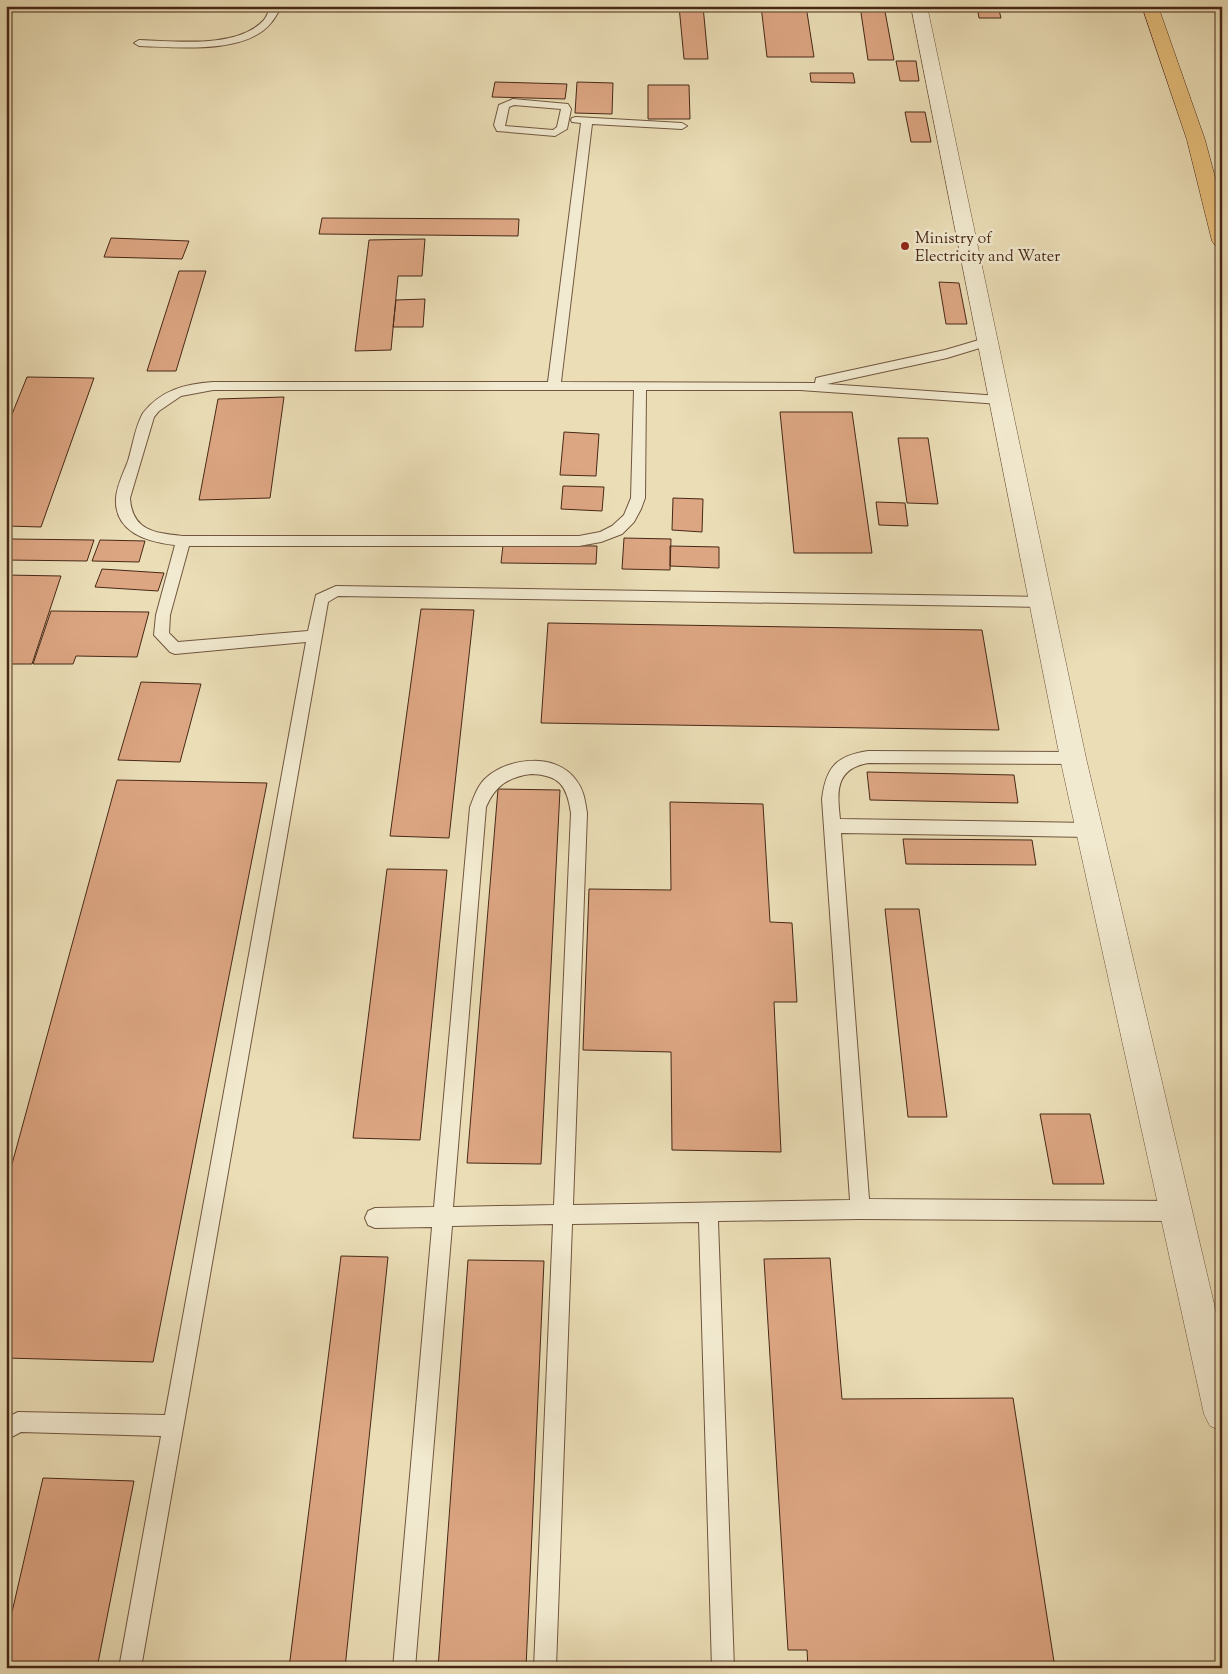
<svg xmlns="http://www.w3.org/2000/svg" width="1228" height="1674" viewBox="0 0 1228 1674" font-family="'Sorts Mill Goudy',serif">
<rect width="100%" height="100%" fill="#ebdeb7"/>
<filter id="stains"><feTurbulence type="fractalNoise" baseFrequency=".004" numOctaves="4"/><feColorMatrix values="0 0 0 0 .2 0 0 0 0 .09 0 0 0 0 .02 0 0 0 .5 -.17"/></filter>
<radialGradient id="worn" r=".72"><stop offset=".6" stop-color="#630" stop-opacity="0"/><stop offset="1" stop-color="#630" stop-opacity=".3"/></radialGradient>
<path fill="#dda683" stroke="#472816" d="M143 6H260L259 7Z
M679 6H703L708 59H684Z
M761 6H806L814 57H767Z
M860 6H884L894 60H868Z
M977 6H998L1001 18H979Z
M896 61H916L919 81H900Z
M810 73H853L855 83 811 82Z
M495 82 567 84 565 99 492 97Z
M577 82 613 83 612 114 575 113Z
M648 85H689L690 119H648Z
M905 112H925L931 142H911Z
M322 218 519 219 518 236 319 234Z
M111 238 189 241 182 259 104 257Z
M425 239 422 276H398L391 350 355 351 369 240Z
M179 271H206L176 371H147Z
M939 282 959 283 967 324H946Z
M425 299 423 327H393L396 300Z
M27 377 94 378 41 527 6 526V429Z
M284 397 270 498 199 500 218 399Z
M780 412H852L872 553H794Z
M564 432 599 434 596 476 560 475Z
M898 438H928L938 504 907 503Z
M563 486 604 487 602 511 561 509Z
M673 498 703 499 702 532 672 530Z
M876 502 905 503 908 526 879 525Z
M624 538 671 539 670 570 622 569Z
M11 539 94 540 87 561 6 560V550Z
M100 540 145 541 139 562 92 561Z
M503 545 597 546 596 564 501 563Z
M670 546 719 547V568L670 566Z
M102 569 164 573 158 591 95 587Z
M6 575 61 576 32 664H6Z
M421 609 474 610 449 838 390 836Z
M51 611 149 612 137 657 76 656 73 664H33Z
M548 623 982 630 999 730 541 723Z
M141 682 201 684 180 762 118 760Z
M867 772 1014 775 1018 803 870 800Z
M117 780 267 783 153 1362 6 1358V1186Z
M498 789 560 790 541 1164 467 1163Z
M670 802 763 804 770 922 792 923 797 1002H774L781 1152 672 1150 671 1052 583 1050 589 889 671 890Z
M903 839 1032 840 1036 865 906 864Z
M387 869 447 870 420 1140 353 1138Z
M885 909H919L947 1117H908Z
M1040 1114H1090L1104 1184H1053Z
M341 1256 388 1257 345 1668H289Z
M830 1258 842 1399 1013 1398 1055 1668H808L807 1650H788L764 1259Z
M468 1260 544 1261 526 1668H438Z
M43 1478 134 1481 97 1668H6V1638Z"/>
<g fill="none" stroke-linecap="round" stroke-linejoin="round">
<defs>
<path id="service" d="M272 6H282C278 12 275 18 271 23 245 55 176 47 139 46L134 43 139 40C175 41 237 49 264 20 267 16 269 10 272 6Z
M513 99 568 104 571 109 567 129 555 136 497 131 494 125 499 105ZM514 105 561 109 557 127 553 130 505 126 509 107Z
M576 117 682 123 687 126 682 129 592 124 561 382 815 383 816 378 820 377 945 350 989 337 995 341 993 344 947 358 827 384 1000 396 1005 397 1006 400 1005 403 1000 404 800 390H646L645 498 641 509 634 522 622 534 601 542 579 546H189L170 615 169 633 178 642 308 631 316 595 336 586 1043 597 1048 598 1050 602 1048 606 1043 607 338 596 328 602 141 1668H119L161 1436 21 1432 6 1440V1418L18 1412 165 1415 306 642 175 654 170 652 154 635 156 615 175 545C147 542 114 532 116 498 117 485 124 472 128 461 133 445 135 427 143 413 161 390 185 384 213 382H548L581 123 572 122 571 120 572 118ZM213 390H634L631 498 624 515 612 526 600 532 579 536H183C155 533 132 531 130 498L154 417 159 411 181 396Z
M868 751 1073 752 1079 753 1081 758 1079 763 1073 764 868 763C835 769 837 792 840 819L1089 823 1095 825 1097 830 1095 835 1089 837 841 833 869 1199 1175 1201 1182 1204 1185 1211 1182 1218 1175 1221 860 1219 718 1221 734 1668H712L699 1222 572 1224 556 1668H534L553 1224 452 1226 415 1668H393L432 1227 375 1228 368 1225 365 1218 368 1211 375 1208 434 1207 470 807C474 797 478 784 487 777 510 757 557 753 576 780 584 790 585 801 587 813L573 1205 850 1200 822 799C826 767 836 756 868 751ZM531 774C560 775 567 786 571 813L554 1205 453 1207 486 807C495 786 508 777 531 774Z"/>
<path id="minor" d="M911 6H927L1086 758 1222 1338V1431L1210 1426 1204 1414 1060 758Z"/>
<path id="motorway" d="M1142 6H1158L1205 140 1222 203V247L1215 245 1212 241 1187 140Z
M1212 6H1222V14L1216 13Z"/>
</defs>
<use href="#service" stroke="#70563e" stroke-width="2"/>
<use href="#minor" stroke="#70563e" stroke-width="1"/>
<use href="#motorway" stroke="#472816" stroke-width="1"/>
<use href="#service" fill="#f2ead0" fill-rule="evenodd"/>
<use href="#minor" fill="#f2ead0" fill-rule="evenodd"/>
<use href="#motorway" fill="#e6bf7c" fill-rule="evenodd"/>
</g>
<circle fill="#8f2418" stroke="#f2ead0" stroke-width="2" cx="905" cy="246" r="5"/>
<g text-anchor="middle" stroke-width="5" stroke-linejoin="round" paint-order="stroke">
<g font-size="16" fill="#472816" stroke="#f2ead0" text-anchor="start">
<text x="915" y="243">Ministry of<tspan x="915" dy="18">Electricity and Water</tspan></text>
</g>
</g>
<rect width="1228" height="1674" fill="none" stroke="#ebdeb7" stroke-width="25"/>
<rect x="8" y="8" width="1213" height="1659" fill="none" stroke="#472816" stroke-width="2.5"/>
<rect x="12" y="12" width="1203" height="1649" fill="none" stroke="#472816"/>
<rect width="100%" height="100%" filter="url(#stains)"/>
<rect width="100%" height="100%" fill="url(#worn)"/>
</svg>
